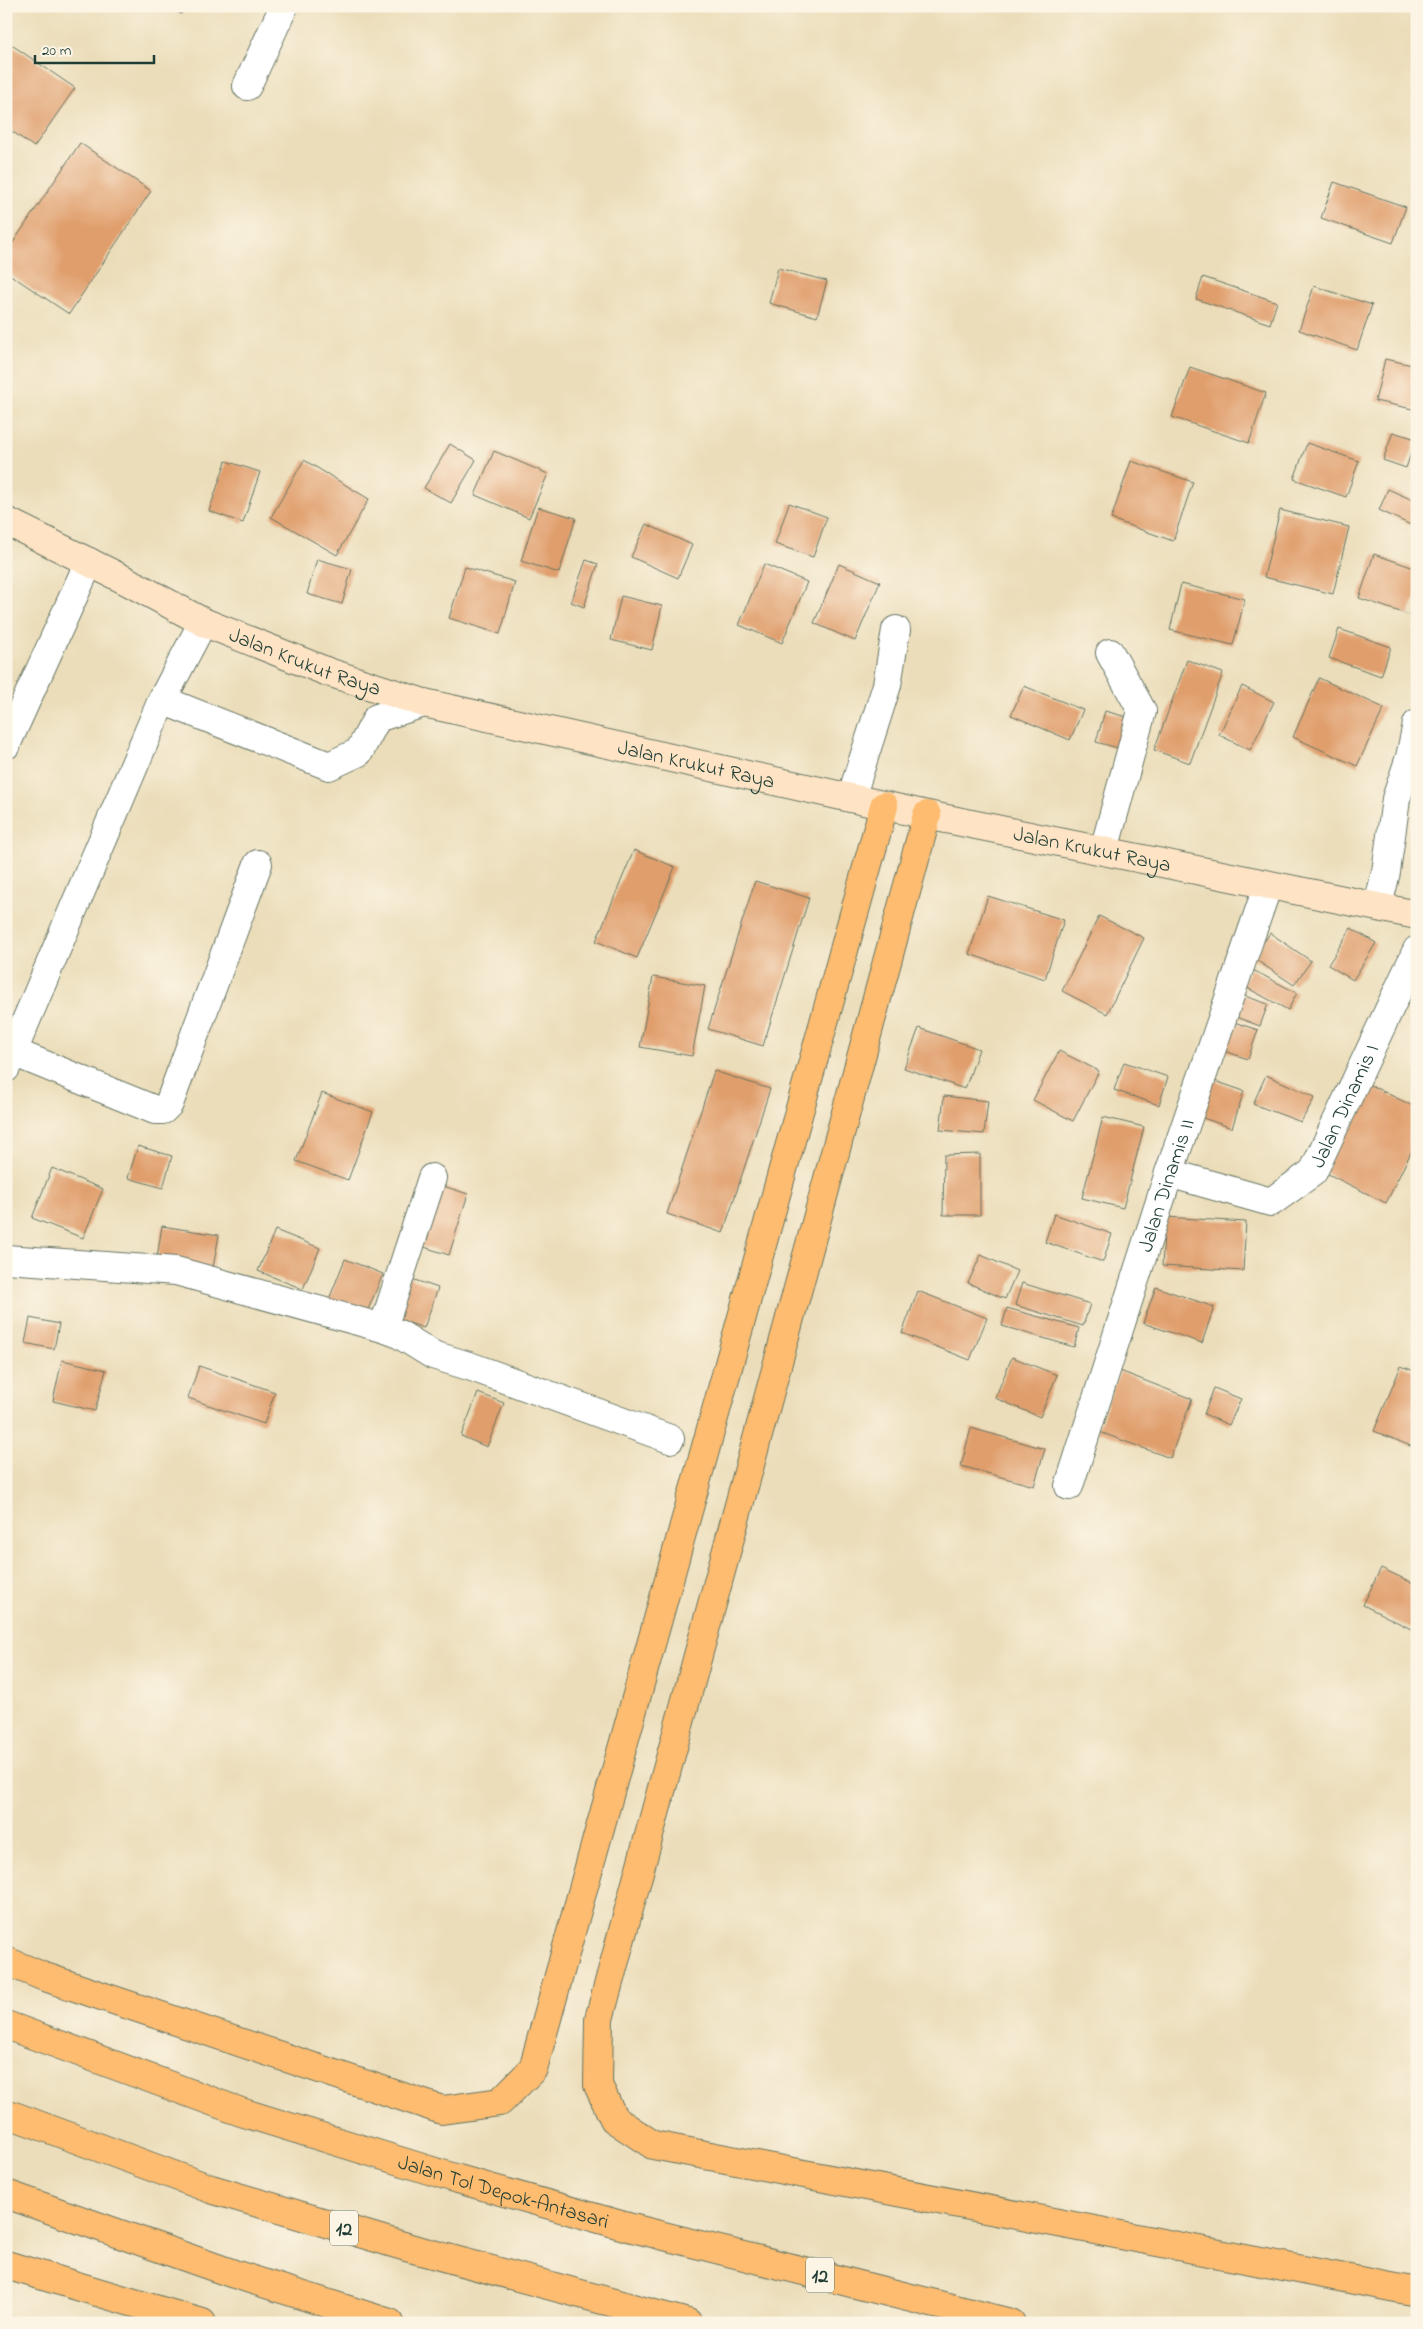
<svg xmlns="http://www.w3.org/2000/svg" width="1423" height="2329" viewBox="0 0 1423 2329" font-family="'Indie Flower',sans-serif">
<rect width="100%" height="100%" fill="#fcf5e5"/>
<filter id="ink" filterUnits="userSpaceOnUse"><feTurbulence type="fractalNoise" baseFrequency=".02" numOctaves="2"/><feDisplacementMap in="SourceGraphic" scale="10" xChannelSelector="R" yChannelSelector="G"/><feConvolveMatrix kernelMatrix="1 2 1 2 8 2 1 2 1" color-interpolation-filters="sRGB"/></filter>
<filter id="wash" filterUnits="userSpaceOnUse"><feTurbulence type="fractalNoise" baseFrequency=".0096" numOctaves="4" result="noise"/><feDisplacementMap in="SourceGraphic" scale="20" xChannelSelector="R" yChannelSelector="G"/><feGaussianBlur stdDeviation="1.12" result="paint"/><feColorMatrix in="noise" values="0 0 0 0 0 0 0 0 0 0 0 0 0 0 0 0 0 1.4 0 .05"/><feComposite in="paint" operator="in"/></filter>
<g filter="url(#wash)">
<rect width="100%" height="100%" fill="#ebddb9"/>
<g id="blocks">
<path fill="#e09e6c" d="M166 6H185L181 14Z
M6 41 75 88 34 147 6 127Z
M80 143 151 191 69 314 6 272V253Z
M1334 182 1406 207 1393 243 1321 218Z
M778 268 827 281 817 317 769 303Z
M1203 277 1277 302 1270 324 1196 299Z
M1314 286 1372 305 1357 350 1299 330Z
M1385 359 1417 366V410L1375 401Z
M1190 367 1266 393 1249 443 1172 417Z
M1393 432 1416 439 1406 468 1383 460Z
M1307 443 1359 461 1346 497 1294 479Z
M450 444 476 460 451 503 424 488Z
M494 451 548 474 529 518 475 495Z
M304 460 369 499 337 555 271 517Z
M226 461 260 472 243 523 209 511Z
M1131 461 1193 482 1173 541 1111 519Z
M1388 489 1417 502V528L1379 510Z
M789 503 827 517 813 557 775 544Z
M538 507 576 518 559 573 521 561Z
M1280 510 1349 527 1333 594 1264 577Z
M646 524 692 545 678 578 631 557Z
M1374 554 1417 569V592L1409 615 1359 598Z
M317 559 352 569 342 604 307 594Z
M586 560 598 564 584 607 571 602Z
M764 564 807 582 782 643 739 625Z
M839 564 880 582 855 641 814 623Z
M465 567 515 582 500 634 449 618Z
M1181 584 1245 599 1233 645 1170 630Z
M621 596 662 606 652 650 611 640Z
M1339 629 1391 647 1381 676 1329 658Z
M1187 660 1223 673 1190 763 1154 750Z
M1319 678 1384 708 1357 766 1293 737Z
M1024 686 1083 710 1070 740 1011 715Z
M1242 686 1274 702 1250 750 1219 735Z
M1105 711 1134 719 1125 750 1096 742Z
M634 850 675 867 637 958 596 941Z
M755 881 809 898 763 1046 708 1029Z
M988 896 1064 920 1045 979 969 954Z
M1099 916 1144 938 1107 1014 1062 991Z
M1351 928 1376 943 1353 980 1328 965Z
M1270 933 1311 961 1294 985 1253 958Z
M1251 969 1297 993 1288 1010 1242 985Z
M653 977 705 986 692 1056 640 1047Z
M1236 993 1268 1004 1260 1026 1228 1014Z
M1228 1020 1258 1030 1248 1059 1218 1049Z
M919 1028 979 1049 965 1089 904 1068Z
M1059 1051 1099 1071 1073 1121 1033 1100Z
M1124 1062 1168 1077 1159 1105 1114 1090Z
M714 1071 770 1089 723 1233 667 1214Z
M1266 1075 1315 1097 1301 1122 1253 1104Z
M1206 1078 1244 1091 1232 1128 1194 1115Z
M1368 1084 1417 1108V1140L1386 1203 1324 1172Z
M322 1093 373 1112 348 1180 296 1161Z
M944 1096 988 1101 984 1134 940 1130Z
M1103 1117 1144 1127 1123 1208 1082 1198Z
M138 1146 172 1156 163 1188 128 1178Z
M980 1154V1215H943L944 1155Z
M52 1168 103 1189 83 1238 32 1218Z
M440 1185 468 1194 449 1255 421 1246Z
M1054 1214 1112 1234 1103 1262 1045 1242Z
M1165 1217 1246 1222 1243 1271 1162 1266Z
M162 1226 219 1235 212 1273 156 1264Z
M275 1230 320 1248 303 1289 258 1271Z
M981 1255 1017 1271 1005 1299 968 1283Z
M345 1259 383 1274 365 1317 328 1302Z
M406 1277 438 1288 424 1328 392 1317Z
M1022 1283 1090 1304 1083 1326 1015 1305Z
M1156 1287 1214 1307 1202 1343 1143 1323Z
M918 1291 987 1318 970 1360 902 1333Z
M1007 1308 1079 1328 1074 1347 1002 1326Z
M30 1318 59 1324 54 1349 25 1343Z
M1012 1357 1057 1375 1040 1417 995 1398Z
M62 1360 106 1370 95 1411 53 1401Z
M199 1366 275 1392 264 1424 188 1398Z
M1401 1366 1417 1372V1438L1413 1447 1374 1431Z
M1120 1371 1192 1399 1170 1458 1097 1431Z
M1214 1388 1241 1399 1229 1425 1204 1414Z
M478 1393 504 1403 487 1447 461 1436Z
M971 1428 1045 1449 1034 1486 961 1466Z
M1381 1568 1417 1585V1632L1363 1605Z"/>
</g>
</g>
<g filter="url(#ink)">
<use href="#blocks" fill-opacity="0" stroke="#667563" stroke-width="1"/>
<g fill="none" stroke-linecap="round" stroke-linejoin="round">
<defs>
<g id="street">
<path d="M247 86 284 6"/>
<path d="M162 700 329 766 359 752 377 718 424 703"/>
<path d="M6 745 89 562"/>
<path d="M851 798 887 685 896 630"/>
<path d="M1104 850 1142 711 1110 653"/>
<path d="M1378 906 1386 872 1396 799 1410 757 1417 724"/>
<path d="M13 1052 155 1110H163L169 1104 258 864"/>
<path d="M6 1068 162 700 203 622"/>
<path id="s1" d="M1169 1173 1271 1202 1313 1172 1417 950"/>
<path d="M6 1259 176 1271 383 1328 432 1178"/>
<path d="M383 1328 399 1334 433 1355 472 1367 670 1439"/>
<path id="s2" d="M1069 1486 1169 1173 1268 885"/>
</g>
<g id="secondary">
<path id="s3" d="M6 521 125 580 203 622 328 672 424 703 927 815 1417 915"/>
</g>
<g id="highway">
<path d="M927 815 599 2019 598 2085 614 2119 653 2145 1417 2292"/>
<path d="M6 1961 42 1976 442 2110 500 2102 533 2069 884 806"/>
<path id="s4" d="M6 2025 241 2112 458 2179 628 2227 1011 2323"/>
<path d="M6 2113 211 2189 410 2248 688 2323"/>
<path d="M6 2194 234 2274 390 2323"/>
<path d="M6 2265 202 2323"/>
</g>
</defs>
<use href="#street" stroke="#667563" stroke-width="30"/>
<use href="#secondary" stroke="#667563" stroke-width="30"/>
<use href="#highway" stroke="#667563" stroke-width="30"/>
<use href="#street" stroke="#fff" stroke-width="28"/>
<use href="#secondary" stroke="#fee4c5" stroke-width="28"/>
<use href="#highway" stroke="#fdbc6f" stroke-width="28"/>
</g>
</g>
<g text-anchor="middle" stroke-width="4.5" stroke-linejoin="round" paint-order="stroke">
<g fill="#fcf5e5" stroke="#617469" stroke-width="1">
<rect x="330" y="2210.5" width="28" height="35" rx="4"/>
<rect x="806" y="2257.5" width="28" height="35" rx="4"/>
</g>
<g font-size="20" font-weight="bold" fill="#1f3d34">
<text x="344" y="2235">12</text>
<text x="820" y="2282">12</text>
</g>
<g font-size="21" fill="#1f3d34" stroke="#fcf5e5">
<text dy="7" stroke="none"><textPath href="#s3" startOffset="331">Jalan Krukut Raya</textPath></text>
<text dy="7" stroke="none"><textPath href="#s3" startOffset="736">Jalan Krukut Raya</textPath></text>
<text dy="7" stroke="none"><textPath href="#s3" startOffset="1141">Jalan Krukut Raya</textPath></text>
<text dy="7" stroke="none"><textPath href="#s1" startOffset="231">Jalan Dinamis I</textPath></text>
<text dy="7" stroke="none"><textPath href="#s2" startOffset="316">Jalan Dinamis II</textPath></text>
<text dy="7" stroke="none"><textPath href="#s4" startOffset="525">Jalan Tol Depok–Antasari</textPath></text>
</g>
</g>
<rect width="1423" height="2329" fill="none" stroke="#fcf5e5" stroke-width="25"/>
<path d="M35 55v8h119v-8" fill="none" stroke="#1f3d34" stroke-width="2.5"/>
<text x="42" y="55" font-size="15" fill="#1f3d34" stroke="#fcf5e5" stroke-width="4" paint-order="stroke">20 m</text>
</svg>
